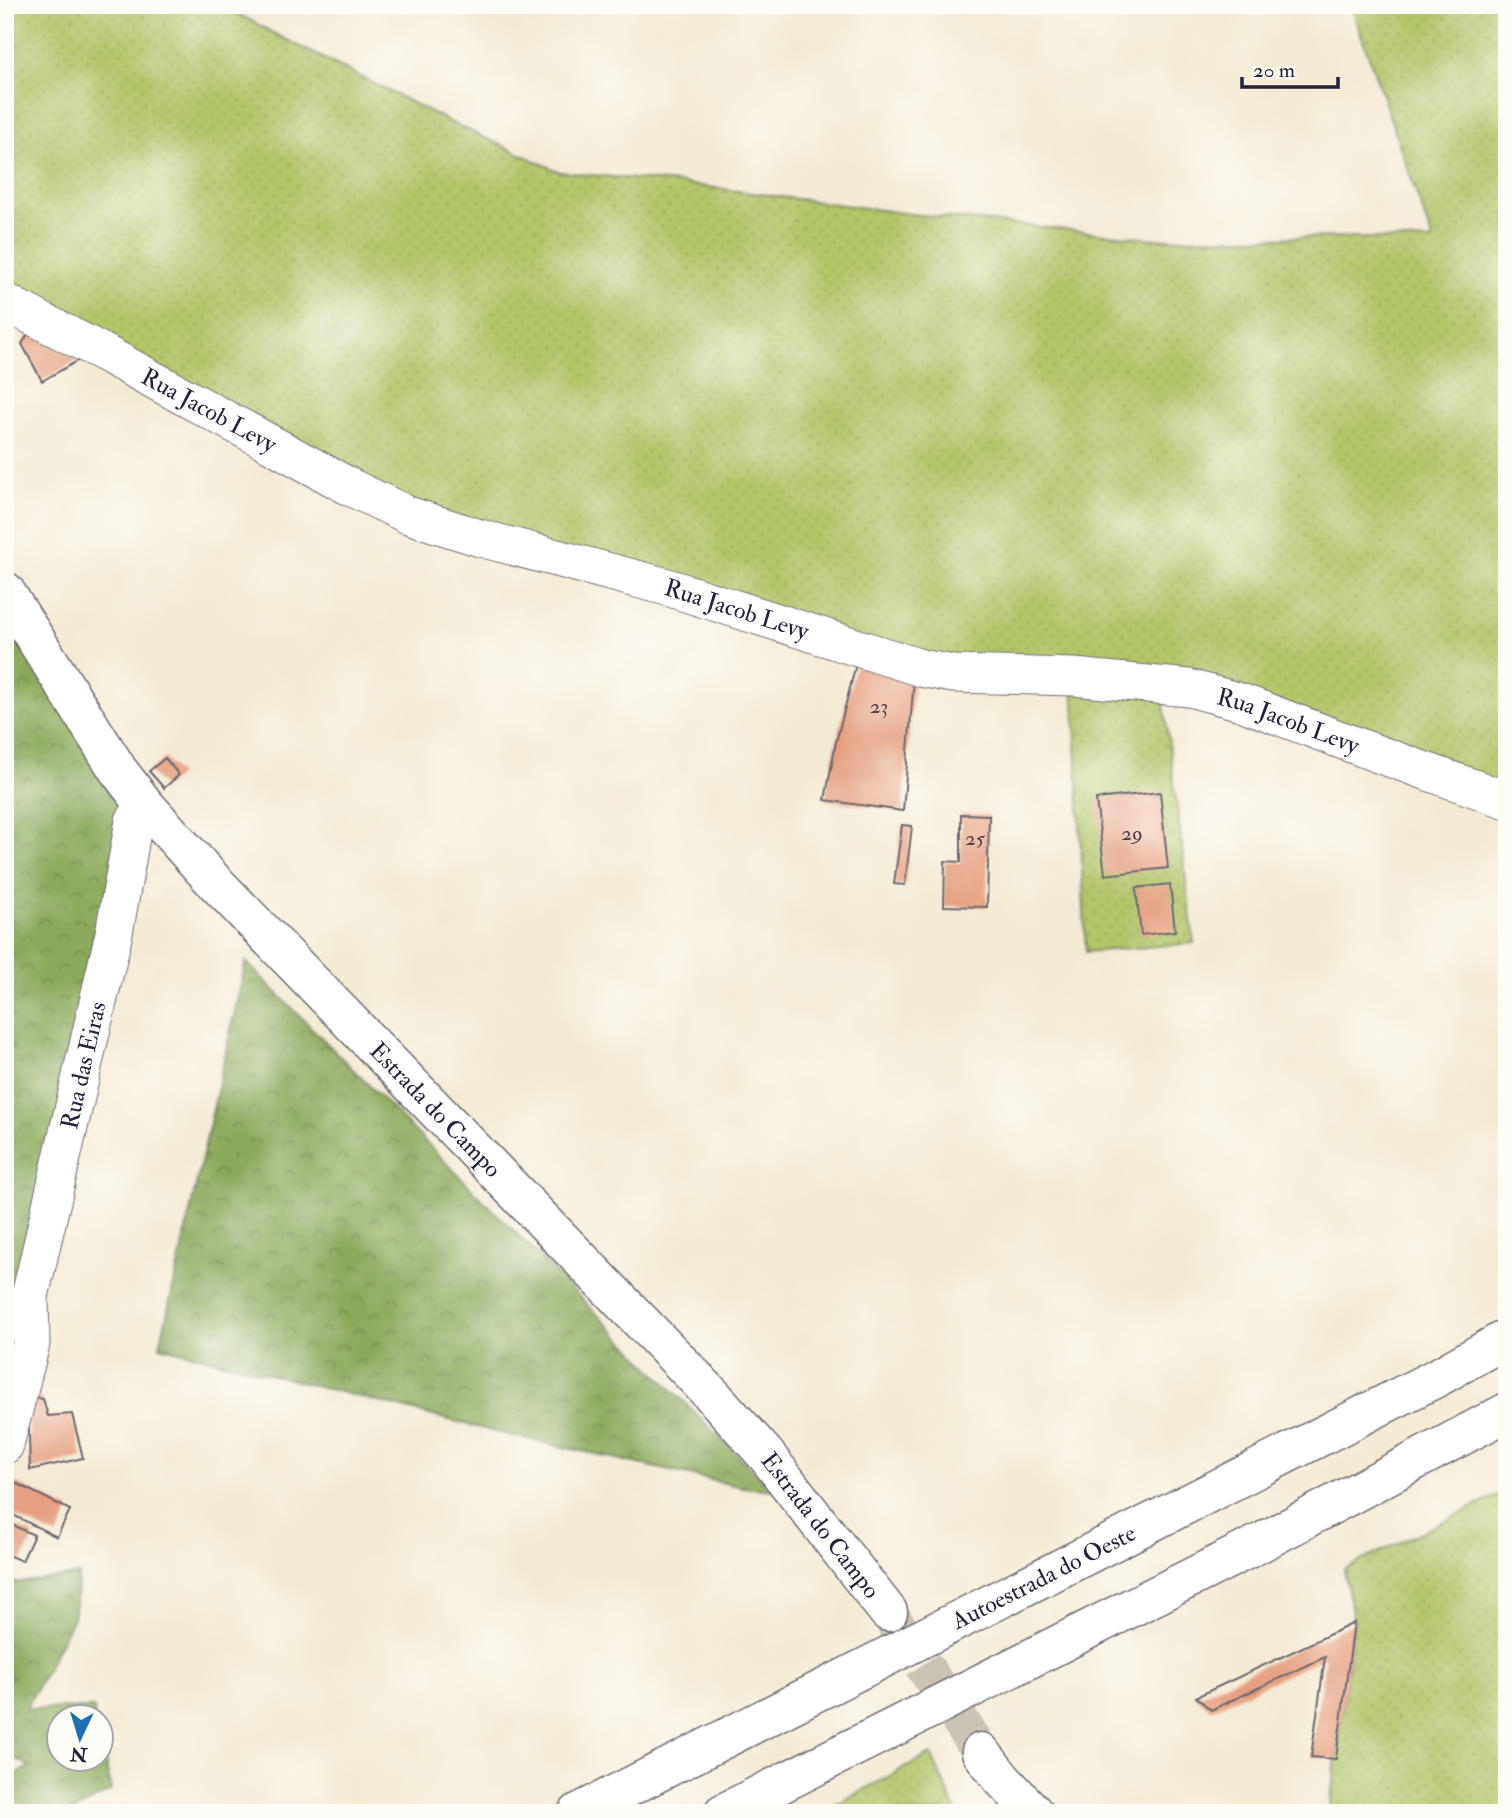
<svg xmlns="http://www.w3.org/2000/svg" width="1512" height="1818" viewBox="0 0 1512 1818" font-family="'IM FELL Double Pica',serif">
<defs>
<pattern id="grass-dots" width="8" height="8" patternUnits="userSpaceOnUse" patternTransform="scale(1.75)"><rect width="8" height="8" fill="#b2c568"/><path d="M2 2h.1M6 6h.1" fill="none" stroke="#99a95b" stroke-width="1.8" stroke-linecap="round"/></pattern>
<pattern id="forest-crowns" width="20" height="18" patternUnits="userSpaceOnUse" patternTransform="scale(1.75)"><rect width="20" height="18" fill="#8daa5c"/><path d="M2 6a3 3 0 1 1 6 0M12 15a3 3 0 1 1 6 0" fill="none" stroke="#738a4d"/></pattern>
</defs>
<rect width="100%" height="100%" fill="#fdfcf7"/>
<filter id="ink" filterUnits="userSpaceOnUse"><feTurbulence type="fractalNoise" baseFrequency=".0143" numOctaves="2"/><feDisplacementMap in="SourceGraphic" scale="14" xChannelSelector="R" yChannelSelector="G"/><feConvolveMatrix kernelMatrix="1 2 1 2 8 2 1 2 1" color-interpolation-filters="sRGB"/></filter>
<filter id="wash" filterUnits="userSpaceOnUse"><feTurbulence type="fractalNoise" baseFrequency=".00686" numOctaves="4" result="noise"/><feDisplacementMap in="SourceGraphic" scale="28" xChannelSelector="R" yChannelSelector="G"/><feGaussianBlur stdDeviation="1.57" result="paint"/><feColorMatrix in="noise" values="0 0 0 0 0 0 0 0 0 0 0 0 0 0 0 0 0 1.4 0 .05"/><feComposite in="paint" operator="in"/></filter>
<g filter="url(#wash)">
<rect width="100%" height="100%" fill="#f4ebd5"/>
<path fill="url(#grass-dots)" stroke="#6a7452" stroke-width="2" d="M5 5H223L277 35 450 122 560 172 677 183 911 214 1157 239 1336 237 1433 241 1351 5H1507V799L1241 702 988 675 480 538 5 302Z
M1073 680 1162 688 1194 943 1086 952Z
M1507 1491V1813H1329L1354 1623 1344 1569Z
M931 1754 957 1813H820Z"/>
<path fill="url(#forest-crowns)" stroke="#58664c" stroke-width="2" d="M5 622 126 803 114 933 5 1318Z
M246 962 772 1490 742 1487 496 1432 160 1346Z
M79 1575 73 1618 26 1709 93 1708 95 1716H60V1758H102V1745L111 1790 71 1813H5V1780L30 1766 5 1754V1590L7 1584Z"/>
<g id="blocks">
<path fill="#e6a081" d="M30 331 79 360 42 381 22 344Z
M860 649 915 667 903 811 825 800 836 742Z
M165 758 179 775 164 788 149 771Z
M1160 792 1168 868 1105 875 1096 799Z
M961 814 989 815 987 907 944 906 945 861 961 862Z
M902 825 912 826 905 885 894 884Z
M1170 884 1175 931 1141 935 1136 888Z
M28 1395 43 1399 48 1416 72 1414 83 1458 30 1470Z
M12 1481 70 1510 57 1537 5 1511V1495Z
M10 1524 34 1535 22 1561 5 1554V1534Z
M1354 1623 1336 1759 1311 1757 1325 1657 1211 1710 1196 1697Z"/>
</g>
</g>
<g filter="url(#ink)">
<use href="#blocks" fill-opacity="0" stroke="#6c6871" stroke-width="2"/>
<g fill="none" stroke-linecap="round" stroke-linejoin="round">
<path stroke="#cac3b6" stroke-width="38" stroke-dasharray="38 19" stroke-linecap="butt" d="M891 1617 981 1752"/>
<defs>
<g id="minor">
<path id="s1" d="M5 302 104 353 352 488 408 515 480 538 667 587 921 668 953 674 1074 677 1189 688 1241 702 1378 754 1507 800"/>
<path id="s2" d="M5 1318 30 1296 114 933 134 821 145 805"/>
<path d="M5 1445 31 1344 30 1296"/>
</g>
<g id="tertiary">
<path id="s3" d="M5 591 118 770 145 805 210 877 715 1398 766 1455 888 1612"/>
<path d="M981 1752 1002 1779 1034 1813"/>
</g>
<g id="motorway">
<path id="s4" d="M578 1813 1440 1376 1507 1338"/>
<path d="M723 1813 1262 1542 1507 1412"/>
</g>
</defs>
<use href="#minor" stroke="#6c6871" stroke-width="39"/>
<use href="#tertiary" stroke="#6c6871" stroke-width="41"/>
<use href="#motorway" stroke="#6c6871" stroke-width="41"/>
<use href="#minor" stroke="#fff" stroke-width="37"/>
<use href="#tertiary" stroke="#fff" stroke-width="38"/>
<use href="#motorway" stroke="#fff" stroke-width="38"/>
</g>
</g>
<g text-anchor="middle" stroke-width="7" stroke-linejoin="round" paint-order="stroke">
<g font-size="21" fill="#53424c">
<text x="879" y="713">23</text>
<text x="1132" y="840">29</text>
<text x="975" y="845">25</text>
</g>
<g font-size="24" fill="#22223b" stroke="#fdfcf7">
<text dy="8" stroke="none"><textPath href="#s1" startOffset="231">Rua Jacob Levy</textPath></text>
<text dy="8" stroke="none"><textPath href="#s1" startOffset="798">Rua Jacob Levy</textPath></text>
<text dy="8" stroke="none"><textPath href="#s1" startOffset="1365">Rua Jacob Levy</textPath></text>
<text dy="8" stroke="none"><textPath href="#s2" startOffset="270">Rua das Eiras</textPath></text>
<text dy="8" stroke="none"><textPath href="#s3" startOffset="677">Estrada do Campo</textPath></text>
<text dy="8" stroke="none"><textPath href="#s3" startOffset="1244">Estrada do Campo</textPath></text>
<text dy="8" stroke="none"><textPath href="#s4" startOffset="522">Autoestrada do Oeste</textPath></text>
</g>
</g>
<rect width="1512" height="1818" fill="none" stroke="#fdfcf7" stroke-width="28"/>
<g transform="translate(80 1738) rotate(184)"><circle r="33" fill="#fdfcf7" stroke="#a5a5ac" stroke-width="2"/>
<path d="M0-5L12 26L0 18L-12 26Z" fill="#1f6fb2"/>
<text y="-10" font-size="19" font-weight="bold" text-anchor="middle" fill="#22223b">N</text>
</g>
<path d="M1242 77v10h96v-10" fill="none" stroke="#22223b" stroke-width="3.5"/>
<text x="1253" y="77" font-size="21" fill="#22223b" stroke="#fdfcf7" stroke-width="5" paint-order="stroke">20 m</text>
</svg>
